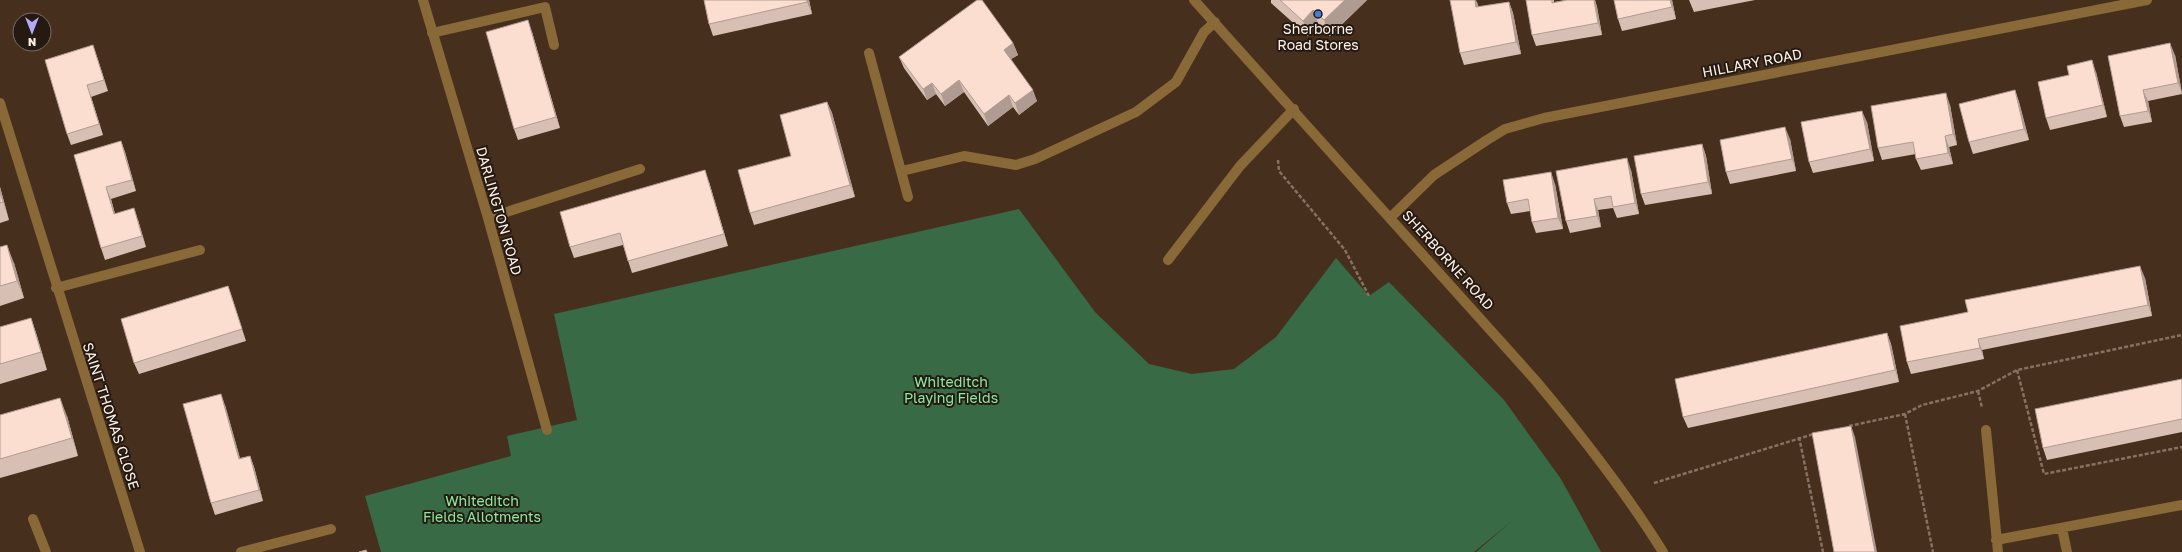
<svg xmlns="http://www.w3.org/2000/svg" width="2182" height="552" viewBox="0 0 2182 552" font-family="'Golos Text',sans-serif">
<rect width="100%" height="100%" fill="#472f1d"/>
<path fill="#386a45" d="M1019 209 1095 312 1149 364 1192 374 1234 369 1276 337 1336 258 1369 296 1389 282 1504 400 1561 479 1601 552H1476L1513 520 1474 552H381L365 496 511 456 507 436 577 420 554 314Z"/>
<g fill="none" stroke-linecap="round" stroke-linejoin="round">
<path stroke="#867162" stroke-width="2.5" stroke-dasharray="4 2" stroke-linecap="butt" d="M1278 160 1279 171 1345 250 1369 296
M2017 370 2044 474 2182 447
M1978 391 1982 408
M1905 414 1933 552
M1849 426 1905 414 1922 405 1978 391 2017 370 2182 335
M1799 437 1823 552
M1654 483 1814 434"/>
<path stroke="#896938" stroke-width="10" d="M423 0 488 218 547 430
M1194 0 1536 381C1582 436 1625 491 1663 552
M432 33 545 7 554 45
M869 53 908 197
M0 103 140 552
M902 171 964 156 1016 165 1035 159 1136 112 1176 82 1204 32 1215 22
M1391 217 1434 175 1487 140 1505 129 1544 118 2147 0
M488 218 640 169
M1168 260 1240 166 1294 109
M56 288 200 250
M1986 430 1998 552
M33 519 46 552
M2062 528 2067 552
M1996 540 2182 505
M241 552 331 529"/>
</g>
<path fill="#d8bfb3" d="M704 0H809L812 14 713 36 709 24Z
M1271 0H1367L1330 36 1319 25 1308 36 1271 3Z
M1526 0H1554V2L1567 0H1595L1597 7 1602 35 1536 46 1532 35Z
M1614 0H1672L1676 19 1622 31 1618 19Z
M1689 0H1755L1694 12Z
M1509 2 1513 13 1521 54 1464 65 1460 53 1478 4V7Z
M532 32 560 128 518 140 514 129Z
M1013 43 1018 55 1011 59 1037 101 1019 115 1013 107 988 126 964 92 945 106 936 94 927 100 904 68 899 57Z
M2175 55 2182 94 2148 101 2152 122 2124 127 2120 116Z
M97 57 108 91 91 97 103 135 71 145 67 134Z
M2096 72 2107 117 2050 130 2046 118Z
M2015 90 2019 102 2029 140 1973 154 1969 142Z
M827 102 832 113 855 197 754 225 750 213 791 156Z
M1950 105 1957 145 1949 147 1953 164 1921 170 1916 159V154L1882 160 1878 148Z
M1867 122 1874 161 1813 173 1809 162Z
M1790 139 1796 171 1730 184 1726 172Z
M121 141 125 152 136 191 111 199 115 214 138 220 146 247 105 260 101 248 74 155Z
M1702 144 1706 156 1712 194 1645 205 1641 194Z
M1631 170 1639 214 1617 218 1613 208 1598 210 1601 227 1570 233 1566 221 1556 171Z
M709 182 728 246 632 273 623 245 574 258 570 247Z
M1555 184 1563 229 1536 233 1532 222 1530 211 1511 214 1507 203Z
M0 187 9 220 0 223Z
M0 247 14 263 24 298 0 306Z
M2145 278 2152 316 1982 350 1984 359 1911 374 1907 362Z
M228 286 246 341 139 374 134 363Z
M31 318 37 336 47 370 0 384V327Z
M1887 333 1891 344 1899 382 1688 428 1683 417Z
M2182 379V432L2047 460 2043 448Z
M225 405 240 458 250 456 254 467 263 501 215 515 211 503Z
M0 415 67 416 78 456 0 478Z"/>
<path fill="#b09b92" d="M807 0H809L812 14 807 2Z
M1345 0H1367L1330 36 1324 20Z
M1475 0H1476L1478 4 1481 19 1476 7Z
M1594 0H1595L1597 7 1602 35 1598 23Z
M1670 0H1672L1676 19 1672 7Z
M1509 2 1513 13 1521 54 1516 42Z
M1313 10 1319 25 1308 36 1303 21Z
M528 20 532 32 560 128 556 117Z
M1013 43 1018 55 1008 61 1004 50Z
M2170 43 2175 55 2182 93 2178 83Z
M93 45 97 57 108 91 104 80Z
M2092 60 2096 72 2107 117 2103 105Z
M959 80 964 92 945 106 941 94Z
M932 83 936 94 927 100 923 89Z
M87 85 91 97 103 135 99 124Z
M1033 90 1037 101 1019 115 1015 103Z
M2015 90 2019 102 2029 140 2024 129Z
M2143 90 2148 101 2152 122 2148 111Z
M1946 93 1950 105 1957 145 1953 134Z
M1009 95 1013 107 988 126 984 114Z
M827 102 832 113 855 197 850 185Z
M1862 111 1867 122 1874 161 1870 149Z
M1785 127 1790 139 1796 171 1792 159Z
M1945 136 1949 147 1953 164 1948 153Z
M121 141 125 152 136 191 132 180Z
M1702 144 1706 156 1712 194 1708 182Z
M1627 158 1631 170 1639 214 1635 203Z
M705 170 709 182 728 246 724 234Z
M1551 172 1555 184 1563 229 1558 218Z
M0 187 9 220 3 202 0 192Z
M106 187 111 199 118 225 114 214Z
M1594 199 1598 210 1601 227 1597 216Z
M134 208 138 220 146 247 142 236Z
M7 245 14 263 24 298 17 281Z
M2140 266 2145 278 2152 316 2148 305Z
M228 286 232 297 246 341 242 329Z
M31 318 37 336 47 370 41 352Z
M1887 333 1891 344 1899 382 1895 370Z
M1978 339 1982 350 1984 359 1980 348Z
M221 394 225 405 243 470 239 459Z
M60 398 67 416 78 456 72 438Z
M1851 426 1855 437 1877 552H1875Z
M250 456 254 467 263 501 259 490Z"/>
<path fill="#fbded0" stroke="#b09b92" d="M704 0H807V2L709 24Z
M977 0H982L1013 43 1004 50 1033 90 1015 103 1009 95 984 114 959 80 941 94 932 83 923 89 899 57Z
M1280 0H1345L1324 20 1313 10 1303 21Z
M1450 0H1475L1476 7 1509 2 1516 42 1460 53Z
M1526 0H1552V3L1567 0H1594L1598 23 1532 35Z
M1614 0H1670L1672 7 1618 19Z
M528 20 556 117 514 129 486 32Z
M2170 43 2178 83 2143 90 2148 111 2120 116 2108 56Z
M93 45 104 80 87 85 99 124 67 134 45 60Z
M2092 60 2103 105 2046 118 2038 82 2069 75 2067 66Z
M2015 90 2024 129 1969 142 1959 104Z
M1946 93 1953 134 1945 136 1948 153 1916 159 1913 142 1878 148 1871 106Z
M827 102 850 185 750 213 738 170 791 156 780 115Z
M1862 111 1870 149 1809 162 1801 122Z
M1785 127 1792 159 1726 172 1720 140Z
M121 141 132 180 106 187 114 214 134 208 142 236 101 248 74 155Z
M1702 144 1708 182 1641 194 1634 156Z
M1627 158 1635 203 1613 207 1611 196 1594 199 1597 216 1566 221 1556 171Z
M705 170 724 234 628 261 620 233 570 247 560 212Z
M1551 172 1558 218 1532 222 1528 199 1507 203 1503 180Z
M0 192 3 202 0 203Z
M7 245 17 281 0 286V247Z
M2140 266 2148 305 1978 339 1980 348 1907 362 1900 326 1968 312 1965 300Z
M228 286 242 329 134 363 121 319Z
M31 318 41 352 0 364V327Z
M1887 333 1895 370 1683 417 1675 379Z
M2182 379V419L2043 448 2035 409Z
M221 394 239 459 250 456 259 490 211 503 183 404Z
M60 398 72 438 0 459V415Z
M1851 426 1875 552H1834L1812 433Z
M366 550 367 552H359Z"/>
<circle fill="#3f7fe0" stroke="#251a12" stroke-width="1.5" cx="1318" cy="14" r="4"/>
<g text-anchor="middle" stroke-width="4" stroke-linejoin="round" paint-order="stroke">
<g font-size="14" fill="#fff2e9" stroke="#251a12">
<text x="1318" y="34">Sherborne<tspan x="1318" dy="16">Road Stores</tspan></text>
</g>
<g font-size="14" fill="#fff2e9" stroke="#251a12">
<text transform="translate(1752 63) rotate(-11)" y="5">HILLARY ROAD</text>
<text transform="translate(499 211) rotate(74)" y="5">DARLINGTON ROAD</text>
<text transform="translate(1448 260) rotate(48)" y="5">SHERBORNE ROAD</text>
<text transform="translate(111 416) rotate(72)" y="5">SAINT THOMAS CLOSE</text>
</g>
<g font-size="14" fill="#87eba0" stroke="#251a12">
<text x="951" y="387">Whiteditch<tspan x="951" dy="16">Playing Fields</tspan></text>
<text x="482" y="506">Whiteditch<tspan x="482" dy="16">Fields Allotments</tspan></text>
</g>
</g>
<g transform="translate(32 32) rotate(180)"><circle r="19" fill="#251a12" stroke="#7c7068"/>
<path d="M0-3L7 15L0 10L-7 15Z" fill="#b3adf9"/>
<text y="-6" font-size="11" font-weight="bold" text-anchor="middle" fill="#fff2e9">N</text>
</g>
</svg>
